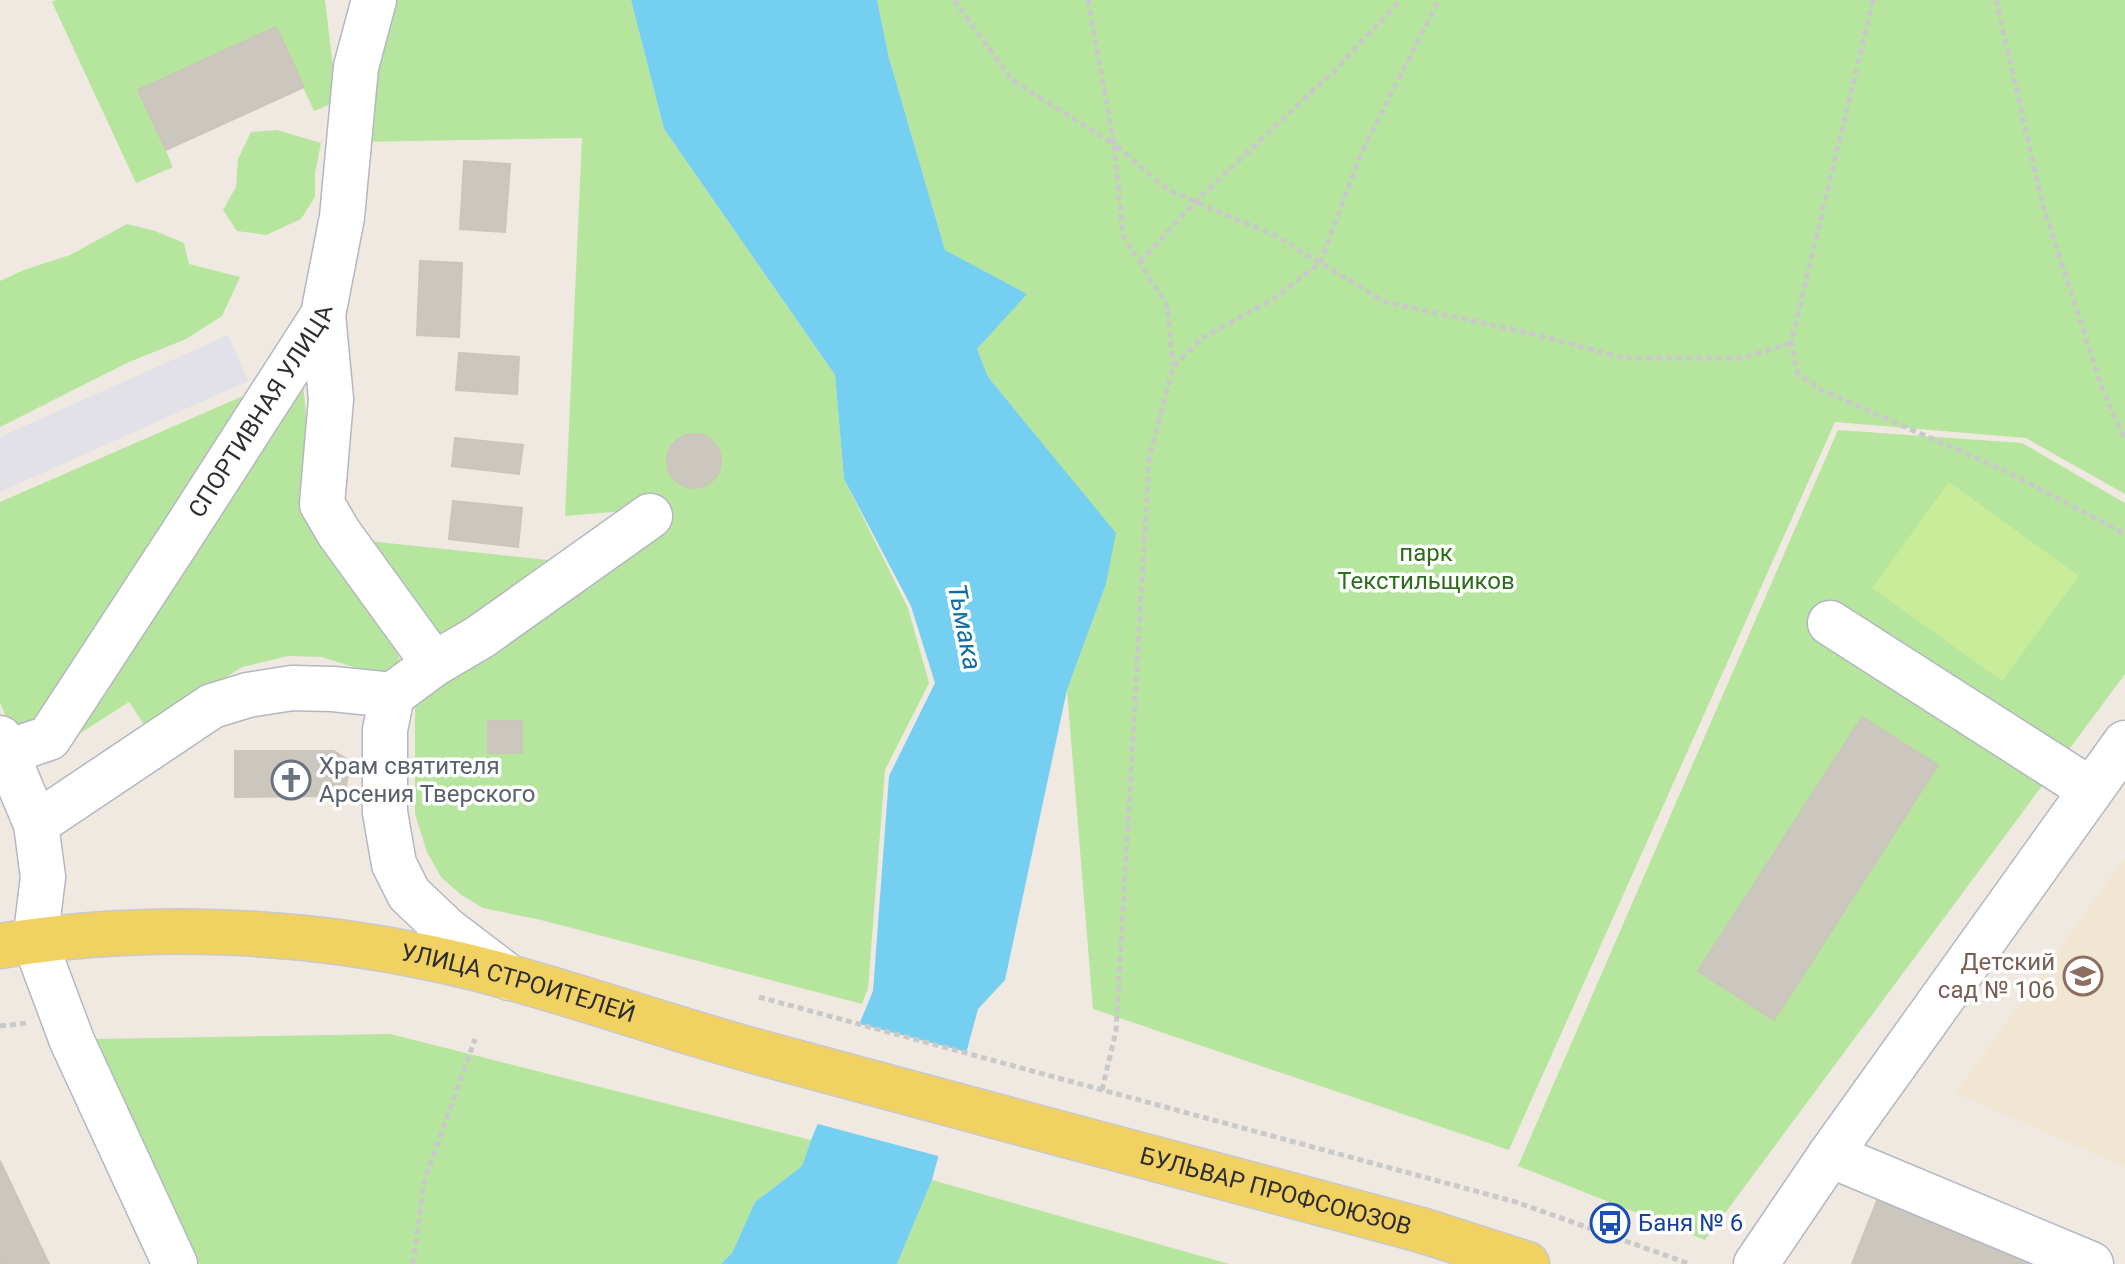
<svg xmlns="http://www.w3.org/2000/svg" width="2125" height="1264" viewBox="0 0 2125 1264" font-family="Roboto,sans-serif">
<rect width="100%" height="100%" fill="#efe9e1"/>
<path fill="#e3e1e8" d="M228 335 248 381 0 492V437Z"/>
<path fill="#f0e6d1" d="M2125 858V1167L1956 1093Z"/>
<path fill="#b6e59e" d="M56 0H325L333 67 331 104 314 111 275 27 139 90 173 167 136 183 52 2Z
M374 0H631L664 129 835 375 844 479 908 608 929 683 885 770 868 988 862 1004 541 920 483 908 460 894 441 877 427 852 415 814V694L637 510 565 516 582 138 355 142Z
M877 0H2125V494L2026 438 1835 422 1509 1150 1093 1009 1067 690 1106 584 1115 533 988 377 977 349 1026 294 945 250 889 58Z
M277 130 321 143 315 173V197L301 219 266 235 237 231 223 210 236 187 238 159 251 132Z
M127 224 155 231 184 243 189 264 240 277 222 316 186 339 129 362 0 427V281L24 270 70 255Z
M301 362 315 512 384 611 400 661 384 677 322 657 288 656 242 667 147 729 129 702 65 743Z
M243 396 39 722 13 732 0 703V502Z
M1838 430 2022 443 2125 503V674L1705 1240 1518 1166Z
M359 540 567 562 432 656Z
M390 1034 811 1140 802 1166 755 1202 732 1253 721 1264H195L93 1039Z
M932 1180 1229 1264H897Z"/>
<path fill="#c9ec9a" d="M1949 482 2079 576 2002 681 1872 588Z"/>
<path fill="#75cff0" d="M631 0H877L889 58 945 250 1027 294 977 349 988 377 1116 533 1106 584 1067 690 1005 980 978 1009 932 1180 897 1264H721L732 1253 755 1202 802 1166 811 1140 873 991 889 776 935 683 911 606 844 479 835 375 664 129Z"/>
<path fill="#efe9e1" d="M856 1023 970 1053 942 1157 814 1123Z"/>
<path fill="#cbc7bf" stroke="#cbc5ba" stroke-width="2" d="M276 27 304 87 166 150 138 90Z
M464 161 510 164 505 232 460 229Z
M420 261 462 263 459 337 417 335Z
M459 353 519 357 517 394 456 390Z
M667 461a27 27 0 1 1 54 0a27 27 0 1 1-54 0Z
M455 438 523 445 519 474 452 466Z
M453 501 522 508 518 547 449 539Z
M1862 717 1938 765 1774 1020 1698 971Z
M488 721H522V753H488Z
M235 751H334L345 758 348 774 346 787 334 796 235 797Z
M0 1161 49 1264H0Z
M1880 1193 2061 1264H1852Z"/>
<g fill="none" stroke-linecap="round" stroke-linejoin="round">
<defs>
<g id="minor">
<path d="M323 315 331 399 322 504 339 533 434 664"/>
<path d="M1830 623 2091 790"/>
<path d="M0 738 36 824 43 877 35 942 72 1041 175 1264"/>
<path id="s1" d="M7 752 49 738 181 536 323 315 342 217 356 67 374 0"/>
<path d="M36 824 212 706 248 695 292 688 333 689 392 695"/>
<path d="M510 978 447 930 409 894 394 864 385 812V730L392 695 434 664 480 637 650 516"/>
<path d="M1830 1155 2091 1264"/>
<path d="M1756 1264 1830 1155 2125 743"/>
</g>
<g id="major">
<path id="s2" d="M0 946C141 923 291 928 431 958 545 982 656 1025 769 1055 986 1114 1204 1172 1421 1230L1527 1264"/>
</g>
</defs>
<use href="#minor" stroke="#b4b7c1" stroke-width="47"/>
<use href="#major" stroke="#c9c9c9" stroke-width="47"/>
<path stroke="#c9c9c9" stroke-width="5" stroke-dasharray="6 4" stroke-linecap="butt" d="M954 0 1012 80 1114 144 1123 236 1167 305 1173 366
M1088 0 1114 144 1168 190 1276 236 1385 302 1529 333 1625 358H1742L1791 343
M1873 0 1791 343 1798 374 1823 391 2006 471 2125 534
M1996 0 2042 202 2102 388 2125 440
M1140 262 1195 202 1335 70 1401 0
M759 997 1516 1202 1690 1264
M0 1026 27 1023
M1102 1090 1116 1031 1149 459 1173 367 1202 338 1273 299 1320 263 1362 151 1439 0
M413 1264 424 1182 475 1039"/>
<use href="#minor" stroke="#fff" stroke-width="44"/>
<use href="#major" stroke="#f2d163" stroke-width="44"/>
</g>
<defs>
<symbol id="church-ring" viewBox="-11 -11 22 22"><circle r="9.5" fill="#fff" stroke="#6b7280" stroke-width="1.5"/><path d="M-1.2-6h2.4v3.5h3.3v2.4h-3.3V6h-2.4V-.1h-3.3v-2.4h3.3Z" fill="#6b7280"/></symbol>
<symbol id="school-ring" viewBox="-11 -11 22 22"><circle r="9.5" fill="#fff" stroke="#8d6e63" stroke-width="1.5"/><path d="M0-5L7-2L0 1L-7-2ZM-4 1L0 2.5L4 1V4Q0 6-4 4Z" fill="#8d6e63"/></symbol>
<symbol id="bus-ring" viewBox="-11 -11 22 22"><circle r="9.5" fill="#fff" stroke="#1a4fb4" stroke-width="1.5"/><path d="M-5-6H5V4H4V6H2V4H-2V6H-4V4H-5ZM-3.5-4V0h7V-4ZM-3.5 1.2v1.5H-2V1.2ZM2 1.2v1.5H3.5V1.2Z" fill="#1a4fb4"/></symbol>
</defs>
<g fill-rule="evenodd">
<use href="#church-ring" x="269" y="758" width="44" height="44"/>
<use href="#school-ring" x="2061" y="954" width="44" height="44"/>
<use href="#bus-ring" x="1588" y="1201" width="44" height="44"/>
</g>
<g text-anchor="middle" stroke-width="7" stroke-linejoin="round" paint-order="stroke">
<g font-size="24" fill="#2e2e2e" stroke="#fff">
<text dy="8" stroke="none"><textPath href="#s1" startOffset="434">СПОРТИВНАЯ УЛИЦА</textPath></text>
<text dy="8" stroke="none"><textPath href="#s2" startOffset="524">УЛИЦА СТРОИТЕЛЕЙ</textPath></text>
<text dy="8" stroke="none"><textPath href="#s2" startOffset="1310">БУЛЬВАР ПРОФСОЮЗОВ</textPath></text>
</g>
<g font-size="24" fill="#2c6e1b" stroke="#fff">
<text x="1426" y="561">парк<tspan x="1426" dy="28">Текстильщиков</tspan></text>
</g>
<g font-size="24" fill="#5b616d" stroke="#fff" text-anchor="start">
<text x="319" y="774">Храм святителя<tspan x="319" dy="28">Арсения Тверского</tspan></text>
</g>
<g font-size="24" fill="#785e54" stroke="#fff" text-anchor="end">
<text x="2055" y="970">Детский<tspan x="2055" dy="28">сад № 106</tspan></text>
</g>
<g font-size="24" fill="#164399" stroke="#fff" text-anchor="start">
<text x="1638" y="1231">Баня № 6</text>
</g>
<g font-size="26" font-style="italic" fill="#0d6fa3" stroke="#fff">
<text transform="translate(965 627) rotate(79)" y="9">Тьмака</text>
</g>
</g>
</svg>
